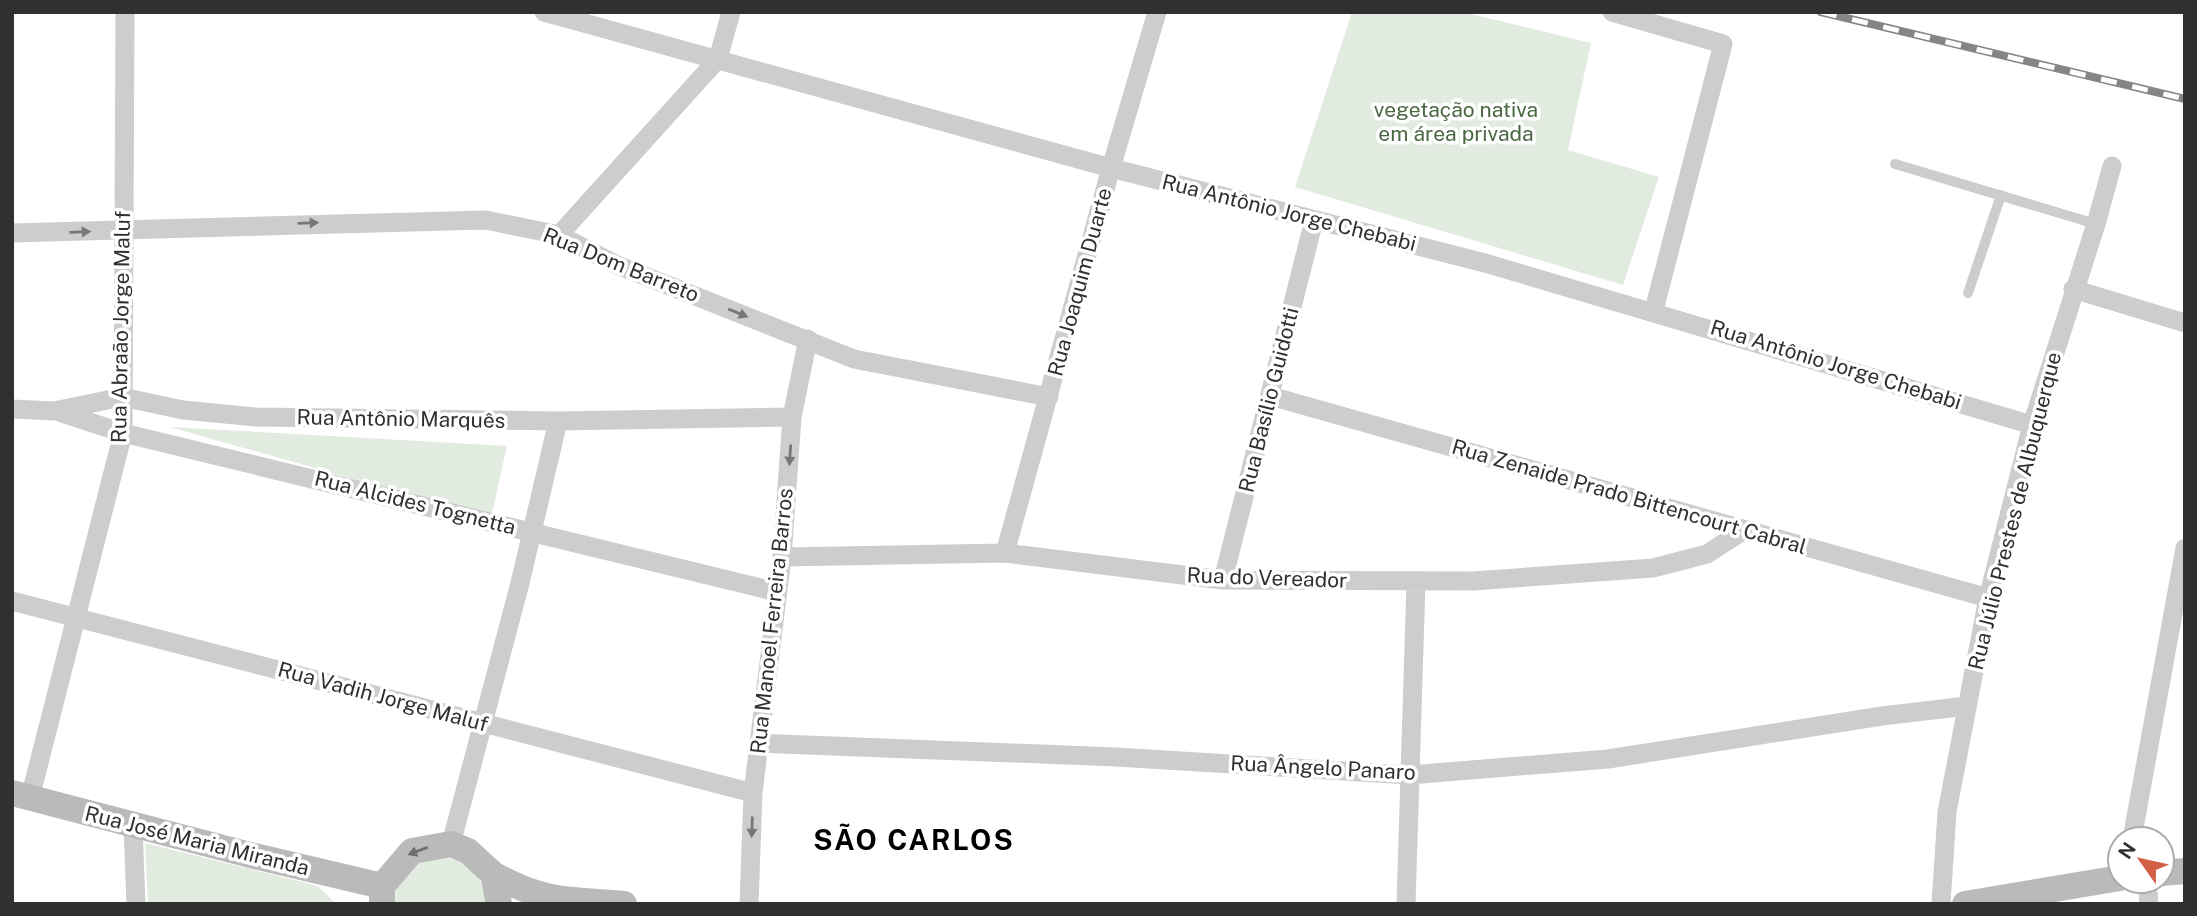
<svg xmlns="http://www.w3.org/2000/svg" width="2197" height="916" viewBox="0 0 2197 916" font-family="'Public Sans',sans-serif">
<rect width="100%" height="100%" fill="#fff"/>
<path fill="#e2ebdf" d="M1352 12H1463L1591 43 1568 150 1659 177 1623 285 1295 187Z
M170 427 507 446 491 518Z
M145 843 318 886 336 904H148Z
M442 856C468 862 485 876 486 904H395L396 889 412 863Z"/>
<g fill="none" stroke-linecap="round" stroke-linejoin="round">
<path stroke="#cdcdcd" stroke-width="10" d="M1895 164 2096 224
M1968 293 2001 195"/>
<path stroke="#cdcdcd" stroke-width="19" d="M544 12 1111 168 1485 263 2032 425
M1612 12 1723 44 1654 310
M12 233 486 220 559 235 617 265 854 359 1049 397
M559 235 718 59 731 12
M2073 289 2185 323
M1270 396 1988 598
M12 409 54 411 122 397 183 410 256 417 558 421 792 417
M59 412 123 433 777 592
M1005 553 1111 168 1157 12
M782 557 1005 553 1223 580 1473 581 1653 568 1707 554 1744 530
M1223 580 1314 220
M12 601 753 793
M758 743 1116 757 1409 775 1608 759 1882 716 1967 706
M30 798 123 433 125 12
M133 826 136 904
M2132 839 2185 548
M451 844 520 583 558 421
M2147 881 2149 904
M749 904 753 793 782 557 792 417 808 339
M1406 904 1416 583
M1941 904 1947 812 1988 598 2032 425 2096 224 2112 166"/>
<path stroke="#bababa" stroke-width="26" d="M12 793 250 855 382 886
M2162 873 2185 871
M493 874C544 903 568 899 624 904
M382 901V886L412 851 451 844 468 851 493 874 499 904
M1965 904 2120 878"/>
<defs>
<path id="rail" d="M1821 12 2185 99"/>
</defs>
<use href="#rail" stroke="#858585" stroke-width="8"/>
<use href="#rail" stroke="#fff" stroke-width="5" stroke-dasharray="16" stroke-linecap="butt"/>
</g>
<defs><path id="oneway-solid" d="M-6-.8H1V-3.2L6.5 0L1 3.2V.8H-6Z" transform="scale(1.75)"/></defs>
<g fill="#777">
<use href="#oneway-solid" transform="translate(308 223) rotate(-2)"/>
<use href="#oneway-solid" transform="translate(80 232) rotate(-2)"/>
<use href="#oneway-solid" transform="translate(738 313) rotate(22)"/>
<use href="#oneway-solid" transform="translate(790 455) rotate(94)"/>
<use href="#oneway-solid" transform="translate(752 827) rotate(92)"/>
</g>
<use fill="#6e6e6e" href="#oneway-solid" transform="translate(418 851) rotate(159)"/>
<g text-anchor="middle" stroke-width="7" stroke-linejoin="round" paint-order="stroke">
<g font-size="21" fill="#496741" stroke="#fff">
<text x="1456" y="117">vegetação nativa<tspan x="1456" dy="24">em área privada</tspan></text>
</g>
<g font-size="21" fill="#303030" stroke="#fff">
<text transform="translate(1289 213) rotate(14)" y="7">Rua Antônio Jorge Chebabi</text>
<text transform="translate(621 265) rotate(22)" y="7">Rua Dom Barreto</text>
<text transform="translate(1080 282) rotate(-75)" y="7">Rua Joaquim Duarte</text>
<text transform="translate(121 327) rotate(-89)" y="7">Rua Abraão Jorge Maluf</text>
<text transform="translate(1836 365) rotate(17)" y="7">Rua Antônio Jorge Chebabi</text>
<text transform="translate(1269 400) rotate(-76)" y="7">Rua Basílio Guidotti</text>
<text transform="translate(401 419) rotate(1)" y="7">Rua Antônio Marquês</text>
<text transform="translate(1629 497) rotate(16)" y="7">Rua Zenaide Prado Bittencourt Cabral</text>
<text transform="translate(415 503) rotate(14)" y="7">Rua Alcides Tognetta</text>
<text transform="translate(2015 511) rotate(-76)" y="7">Rua Júlio Prestes de Albuquerque</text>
<text transform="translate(1267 578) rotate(2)" y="7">Rua do Vereador</text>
<text transform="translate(772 621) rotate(-84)" y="7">Rua Manoel Ferreira Barros</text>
<text transform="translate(383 697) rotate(15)" y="7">Rua Vadih Jorge Maluf</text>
<text transform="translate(1323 768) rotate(3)" y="7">Rua Ângelo Panaro</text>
<text transform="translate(197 841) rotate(14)" y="7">Rua José Maria Miranda</text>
</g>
<g font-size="28" font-weight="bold" letter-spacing="2" fill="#000" stroke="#fff">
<text x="914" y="850">SÃO CARLOS</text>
</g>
</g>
<rect width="2197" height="916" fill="none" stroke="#303030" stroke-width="28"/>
<g transform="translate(2141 860) rotate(304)"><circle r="33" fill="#ffffff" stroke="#acacac" stroke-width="2"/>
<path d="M0-5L12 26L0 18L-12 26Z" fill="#d35f45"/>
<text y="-10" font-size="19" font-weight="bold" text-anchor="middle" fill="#303030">N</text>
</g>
</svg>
